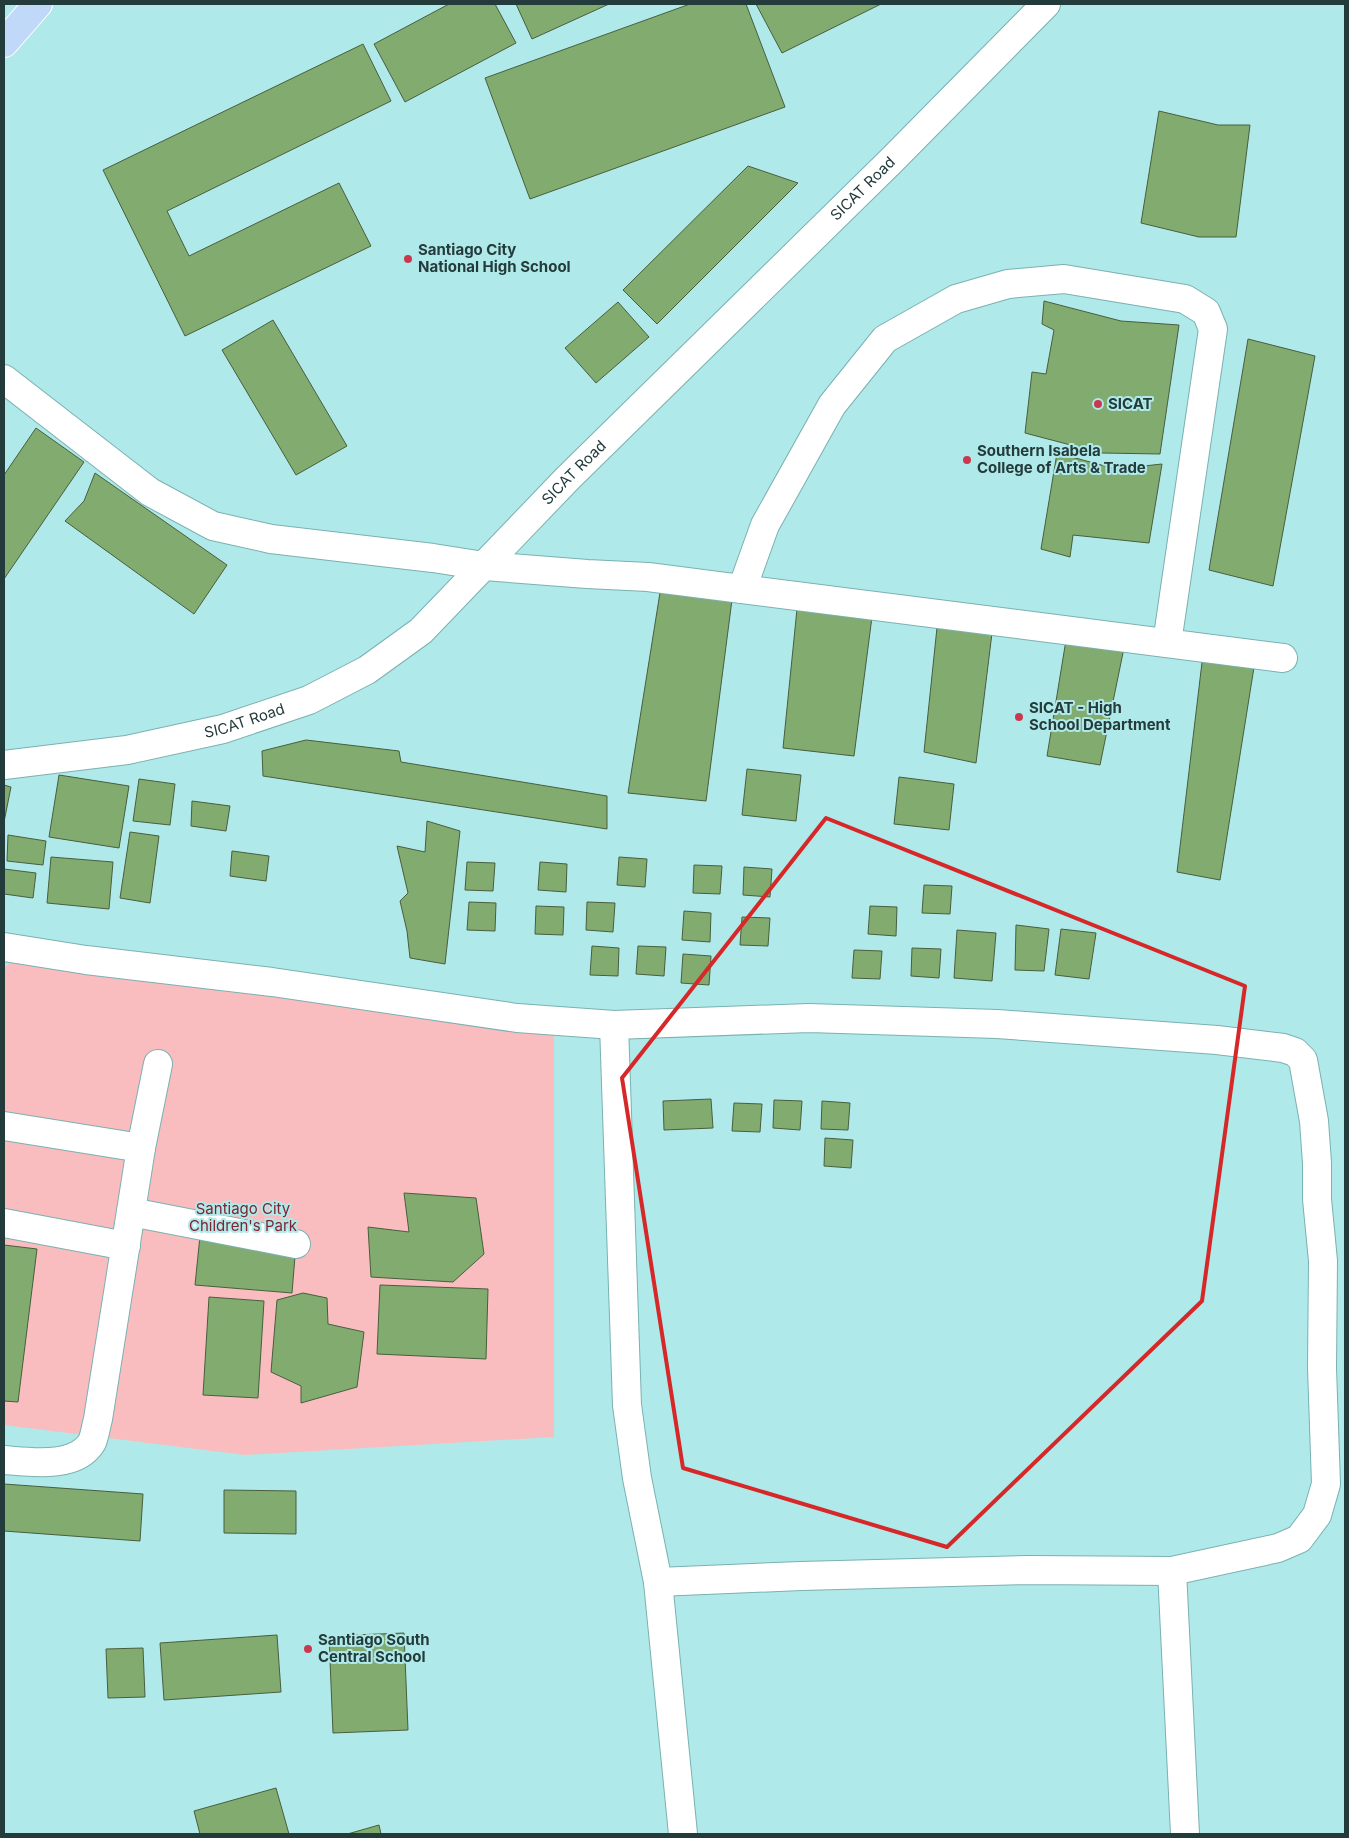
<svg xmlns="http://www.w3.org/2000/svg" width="1349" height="1838" viewBox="0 0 1349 1838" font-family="Inter,sans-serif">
<rect width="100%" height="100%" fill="#b0e9e9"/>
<path fill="#f9bdbf" d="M16 958 554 1026V1437L245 1455 4 1425V968Z"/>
<path fill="#82ac6f" stroke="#485e3e" d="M449 4H495L516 43 405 102 374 44Z
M516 4H609L532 39Z
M690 4H746L785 107 530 199 485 78Z
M756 4H881L782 53Z
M363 44 391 101 167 211 189 256 339 183 371 246 185 336 103 170Z
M1159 111 1218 125H1250L1236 237H1199L1141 223Z
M748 166 798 183 657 324 623 290Z
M1044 301 1121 321 1179 325 1160 454 1101 453 1025 433 1032 372 1046 374 1054 330 1042 324Z
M618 302 649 337 596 383 565 348Z
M273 320 347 446 296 475 222 350Z
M1248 339 1315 356 1273 586 1209 570Z
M36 428 84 462 4 579V475Z
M1057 453 1116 469 1162 464 1149 543 1073 535 1070 557 1041 549Z
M95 473 227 565 194 614 65 521 84 501Z
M662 580 733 592 706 801 628 793Z
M798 599 873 609 854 756 783 748Z
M938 618 993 625 976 763 924 752Z
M1067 634 1125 643 1100 765 1047 756Z
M1203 654 1255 661 1220 880 1177 872Z
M306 740 399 751 401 762 607 796V829L263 776 262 751Z
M747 769 801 775 796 821 742 815Z
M59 775 129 786 119 848 49 837Z
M899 777 954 784 949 830 894 824Z
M139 779 175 784 170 825 133 821Z
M4 785 11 787 4 822Z
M192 801 230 806 226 831 191 826Z
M427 821 460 831 445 964 410 958 407 931 400 901 408 893 397 846 425 852Z
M130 832 159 836 150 903 120 898Z
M8 835 46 841 43 865 7 861Z
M232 851 269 856 266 881 230 876Z
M51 857 113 862 109 909 47 903Z
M619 857 647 859 645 887 617 885Z
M467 862 495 863 493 891 465 890Z
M540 862 567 864 566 892 538 890Z
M694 865 722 866 720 894 693 893Z
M744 867 772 869 770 897 743 895Z
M4 869 36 873 33 898 4 894Z
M924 885 952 886 950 914 922 913Z
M469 902 496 903 495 931 467 930Z
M587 902 615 903 613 932 586 930Z
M536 906 564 907 563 935 535 934Z
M870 906 897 907 896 936 868 934Z
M684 911 711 913 710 942 682 940Z
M742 917 770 918 768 946 740 945Z
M1016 925 1049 929 1044 971 1015 970Z
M1061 929 1096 933 1089 979 1055 975Z
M957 930 996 933 992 981 954 978Z
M592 946 619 948 618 976 590 975Z
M638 946 666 947 664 976 636 974Z
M912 948 941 949 939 978 911 976Z
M854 950 882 951 880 979 852 978Z
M683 954 711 956 709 985 681 983Z
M711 1099 713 1128 664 1130 663 1101Z
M774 1100 802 1101 800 1130 773 1128Z
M822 1101 850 1103 848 1130 821 1129Z
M734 1103 762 1104 760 1132 732 1131Z
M825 1138 853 1140 851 1168 824 1166Z
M404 1193 476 1198 484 1254 453 1282 371 1277 368 1227 409 1232Z
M200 1236 296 1244 292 1293 195 1285Z
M4 1245 37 1249 18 1402 4 1401Z
M380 1285 488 1289 486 1359 377 1354Z
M303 1293 327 1298 328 1324 364 1332 357 1387 301 1403V1386L271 1372 277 1300Z
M209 1297 264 1301 258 1398 203 1395Z
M4 1484 143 1494 140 1541 4 1531Z
M224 1490 296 1491V1534L224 1533Z
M404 1633 408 1730 333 1733 329 1636Z
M277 1635 281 1692 164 1700 160 1643Z
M143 1648 145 1697 108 1698 106 1649Z
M276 1788 289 1834H200L194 1811Z
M379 1825 381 1834H347L351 1833Z"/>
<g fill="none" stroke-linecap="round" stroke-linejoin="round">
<defs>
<g id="minor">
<path d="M4 379 150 492 213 526 271 539 433 558 484 566 587 574 648 577 1283 658"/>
<path d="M742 589 765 525 832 405 885 339 956 299 1008 284 1064 279 1185 299 1206 312 1213 329 1167 643"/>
<path id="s1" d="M4 765 127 750 223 729 309 700 367 670 421 631 568 478 892 160 1046 4"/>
<path d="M4 947 86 960 272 982 517 1018 614 1025 809 1018 997 1024 1217 1040 1283 1048 1295 1052 1303 1060 1314 1121 1317 1163V1199L1323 1261 1322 1368 1326 1484 1317 1515 1299 1539 1278 1548 1172 1571 1185 1834"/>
<path d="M614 1025 627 1405 637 1478 658 1582 801 1576 1028 1570 1172 1571"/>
<path d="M4 1126 141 1148"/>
<path d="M131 1212 296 1244"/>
<path d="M4 1223 126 1246"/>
<path d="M4 1460C30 1462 76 1469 92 1442 95 1435 96 1426 98 1419L141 1148 158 1064"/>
<path d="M658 1582 683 1834"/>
</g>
<path id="major" d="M4 43 38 4"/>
</defs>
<use href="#minor" stroke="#7ab1b1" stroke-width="30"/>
<use href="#major" stroke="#fff" stroke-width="30"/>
<use href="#minor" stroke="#fff" stroke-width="28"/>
<use href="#major" stroke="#c1d9f8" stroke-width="28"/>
</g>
<path fill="none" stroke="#d62828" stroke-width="4" stroke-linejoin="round" d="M826 818 1245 986 1202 1301 947 1547 683 1468 622 1078Z"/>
<g fill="#c9384f" stroke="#b0e9e9" stroke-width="2">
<circle cx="408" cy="259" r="5"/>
<circle cx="1098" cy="404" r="5"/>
<circle cx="967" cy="460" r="5"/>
<circle cx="1019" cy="717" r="5"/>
<circle cx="308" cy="1649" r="5"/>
</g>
<g text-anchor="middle" stroke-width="4" stroke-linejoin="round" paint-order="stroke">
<g font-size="15" fill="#243b3b" stroke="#b0e9e9">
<text dy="5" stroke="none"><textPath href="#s1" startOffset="1070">SICAT Road</textPath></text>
<text dy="5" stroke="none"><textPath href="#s1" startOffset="665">SICAT Road</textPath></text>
<text dy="5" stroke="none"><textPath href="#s1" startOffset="245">SICAT Road</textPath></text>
</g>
<g font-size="15" font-weight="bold" fill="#243b3b" stroke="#b0e9e9" text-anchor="start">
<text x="418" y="255">Santiago City<tspan x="418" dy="17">National High School</tspan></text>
<text x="1108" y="409">SICAT</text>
<text x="977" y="456">Southern Isabela<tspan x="977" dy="17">College of Arts &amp; Trade</tspan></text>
<text x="1029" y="713">SICAT - High<tspan x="1029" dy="17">School Department</tspan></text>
<text x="318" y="1645">Santiago South<tspan x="318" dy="17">Central School</tspan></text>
</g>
<g font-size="15" fill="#802331" stroke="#b0e9e9">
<text x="243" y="1214">Santiago City<tspan x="243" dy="17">Children's Park</tspan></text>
</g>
</g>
<rect width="1349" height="1838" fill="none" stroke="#243b3b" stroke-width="10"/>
</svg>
